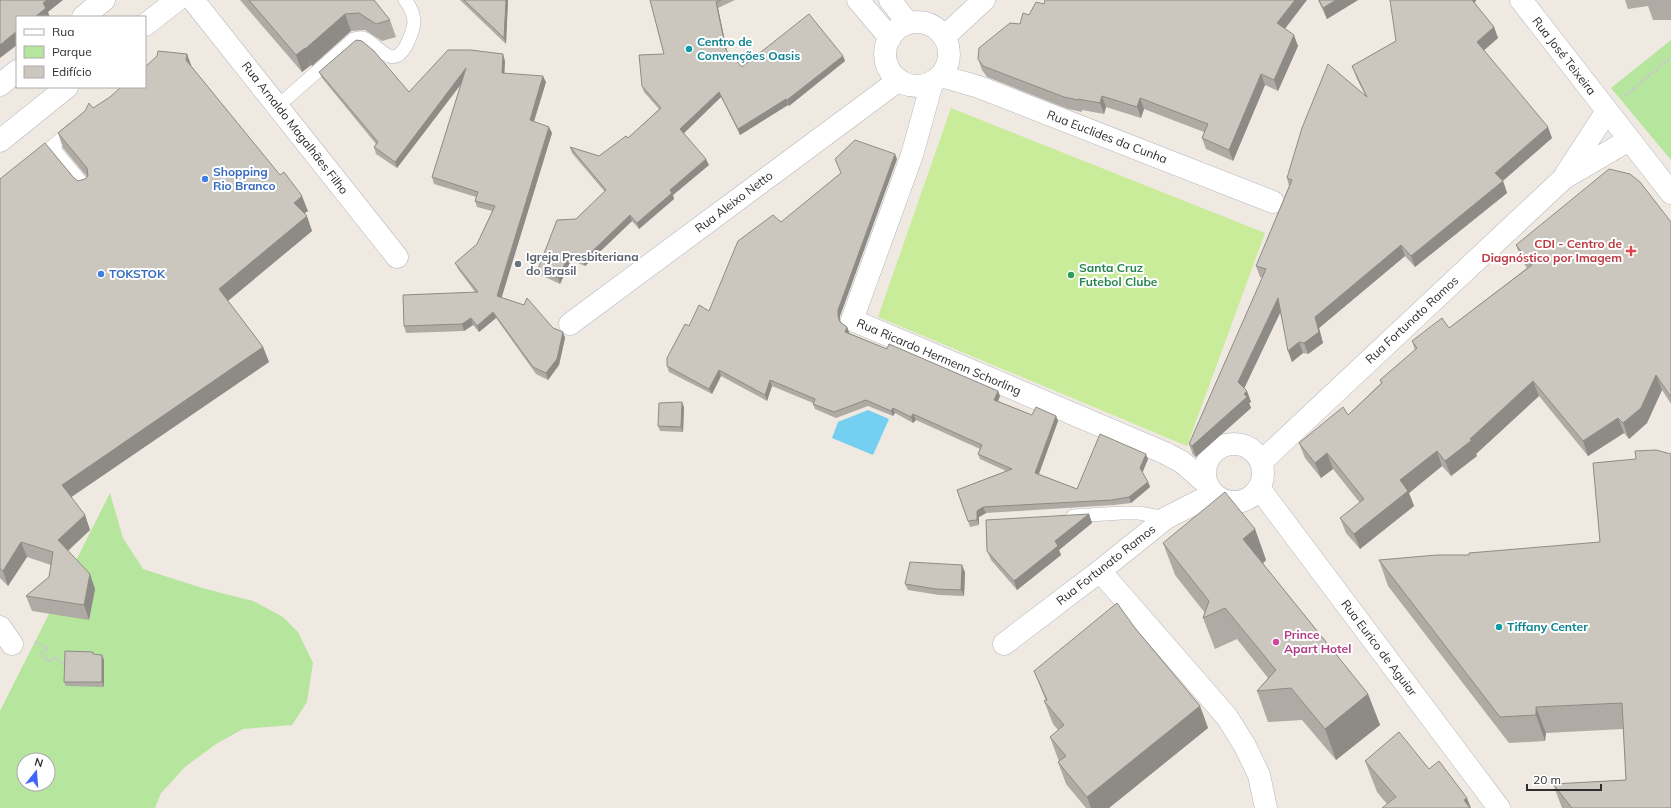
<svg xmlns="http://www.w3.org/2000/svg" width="1671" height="808" viewBox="0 0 1671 808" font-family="Mulish,sans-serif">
<rect width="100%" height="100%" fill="#efe9e1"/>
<path fill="#b6e59e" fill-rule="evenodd" d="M1671 40V160L1611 88Z
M110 493 123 538 143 569 202 588 253 601 283 617 298 632 313 663 307 702 292 725 243 729 216 744 185 767 161 793 155 808H0V711ZM24 760H48V784H24Z"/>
<path fill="#c9ec9a" d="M951 108 1265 233 1187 446 878 317Z"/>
<path fill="#75cff0" d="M868 410 889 419 873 455 832 438 838 422Z"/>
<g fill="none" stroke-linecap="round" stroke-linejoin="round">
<defs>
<path id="lane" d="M278 106 354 39C357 38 360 37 363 38 378 43 391 72 406 46 410 38 413 32 414 23 414 15 410 6 405 0
M52 147 86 188
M36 160 73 129
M1073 516 1121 513H1139L1166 518"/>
<path id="street" d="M193 0 397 257
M858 0 890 38
M890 0 908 23
M1521 0 1671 193
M885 54a32 32 0 1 1 64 0a32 32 0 1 1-64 0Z
M944 37 984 0
M941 76 979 87 1273 202
M932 83 912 155 852 320 1165 453 1182 462 1206 483
M1566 174 1607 111
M570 324 899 80
M1205 473a29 29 0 1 1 58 0a29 29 0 1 1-58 0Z
M1261 462 1564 178 1629 140
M1259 488 1499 808
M1100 571 1227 717 1245 746 1259 775 1266 808
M0 627 12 644
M1004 644 1100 571 1166 518 1213 494"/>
<path id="secondary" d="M83 17 104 0
M145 25 177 0
M0 85 17 71
M0 141 67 87"/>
</defs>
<use href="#lane" stroke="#b4b7c1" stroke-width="14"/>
<use href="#street" stroke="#b4b7c1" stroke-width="23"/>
<use href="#secondary" stroke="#b4b7c1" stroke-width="23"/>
<path stroke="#c9c9c9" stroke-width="2.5" stroke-dasharray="3 2" stroke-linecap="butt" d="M1625 96 1671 57
M35 642 48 648 41 654 48 662 53 658H57L63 664"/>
<use href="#lane" stroke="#fff" stroke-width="13"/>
<use href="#street" stroke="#fff" stroke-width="22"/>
<use href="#secondary" stroke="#fff" stroke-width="22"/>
</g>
<path fill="#afaba4" d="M240 0H374L390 20 396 37 382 41 365 30 351 31 312 66 311 65 302 72Z
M460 0H508L506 44Z
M650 0H735L718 8 727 51 742 67 843 56 845 61 789 106 788 105 740 135 721 97 684 133 709 165 673 195 674 199 639 229 632 221 585 266 571 260 560 284 541 275 538 269 576 219 605 192 572 153 570 147 599 156 628 138 659 109 644 92 642 86 664 54Z
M1318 0H1358L1327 19Z
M1625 0H1671V20H1653L1648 6 1628 9Z
M1476 1 1474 3 1494 27 1498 38 1484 50 1552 138 1503 181 1507 193 1415 267 1405 256 1319 328 1323 343 1308 354 1303 353 1292 362 1280 312 1244 388 1247 391 1251 402 1249 403 1251 408 1196 457 1193 455 1189 444 1263 278 1260 277 1256 266 1289 186 1287 178 1365 95 1356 77 1352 66 1396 41Z
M1044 4 1285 29 1298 46 1278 91 1265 85 1233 161 1206 149 1202 138 1204 132 1144 109 1141 118 1106 107 1104 114 1082 110V112L1068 109 987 77 982 70 978 59 1020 24 1029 15Z
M187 54 192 67 308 211 304 213 312 231 228 301 263 347 269 362 71 497 85 515 90 530 68 551 95 589 89 620 32 611 26 596 49 577 51 565 27 557 8 586 0 578V179L74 178 78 181 85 179 87 177 63 148 58 133 93 108Z
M505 61 504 74 546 82 534 122 552 133 501 298 553 328 563 332 565 338 559 365 548 380 536 374 496 318 479 332 473 325 464 331 406 333 404 326 475 292 458 269 455 263 477 244 492 211 477 207 475 201 476 197 434 184 432 177 461 84 397 168 376 154 374 147 376 144 322 78 319 72 409 92Z
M897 159 840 316V322L847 327 849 333 887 349 998 391 1000 396 998 401 1032 415 1056 416 1058 421 1039 474 1077 489 1148 459 1142 472 1148 482 1150 487 1131 503 1114 505 986 513 979 517V525L970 527 957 490 1006 471 980 459 978 454 980 449 916 420 913 423 895 413 893 416 868 406 836 418 815 409 813 404V403L772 386 767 401 721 376 712 394 669 372 667 366 689 326 709 311 781 222Z
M1671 222V404L1662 390 1647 423 1629 439 1624 433 1588 456 1539 396 1476 454 1477 456 1451 476 1442 466 1409 493 1414 506 1360 549 1346 533 1340 518 1360 503 1333 469 1321 478 1305 458 1299 443 1348 415 1381 383 1380 380 1415 350 1412 341 1449 328 1527 268 1522 261 1516 245Z
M684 407 683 432 660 431 658 426Z
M1089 514 1092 523 1059 550 1061 555 1017 590 991 560 987 551Z
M1255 529 1266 560 1263 564 1368 694 1380 725 1336 760 1302 720 1268 722 1257 691 1268 678 1237 639 1215 649 1203 618 1205 613 1175 575 1163 543Z
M1600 542 1671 808H1562L1553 784 1626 780 1623 729 1546 733 1545 741 1509 743 1388 586 1379 560 1469 555Z
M965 572 964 596 939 595 908 590 905 584Z
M1135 628 1200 706 1208 728 1109 808H1086L1066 784 1058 762 1059 761 1058 759 1050 737 1058 730 1053 724 1044 701H1046L1034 671Z
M93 652 94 654 104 660V687L66 686 64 682Z
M1365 761 1429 769 1387 804 1377 792Z"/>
<path fill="#8e8b86" d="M47 0H63L48 12 50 17H35L43 3Z
M506 0H508L506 44 504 38Z
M1295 0H1307L1281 34 1277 23Z
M1336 0H1358L1327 19 1323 8Z
M1469 0H1476V1L1471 6Z
M716 2 718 8 728 56 726 50Z
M345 14 351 31 312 66 305 49Z
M1494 27 1498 38 1481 53 1477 42Z
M17 31V45L0 58V45Z
M1294 35 1298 46 1278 91 1274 80Z
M305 48 311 65 302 72 296 55Z
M187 54 192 69 186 60Z
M503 54 505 61 504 80 502 73Z
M843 56 845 61 789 106 787 100Z
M466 68 468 75 397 168 395 162Z
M1261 74 1265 85 1233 161 1229 150Z
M543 76 546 82 532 127 530 120Z
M719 92 721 97 682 135 680 129Z
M1102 96 1106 107 1104 114 1100 103Z
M1140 98 1144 109 1141 118 1137 107Z
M786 99 788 105 740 135 738 129Z
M549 127 552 133 500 303 497 296Z
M1548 127 1552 138 1499 184 1495 173Z
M895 154 897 159 840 316V322L838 316V310Z
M706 159 709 165 673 195 674 199 639 229 637 223 670 190Z
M1503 181 1507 193 1415 267 1411 256Z
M302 196 308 211 299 217 294 203Z
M630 215 632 221 585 266 583 260Z
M307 216 312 231 224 304 219 289Z
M1401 245 1405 256 1319 328 1323 343 1308 354 1304 343 1315 317Z
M569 255 571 260 560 284 558 278Z
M1278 298 1282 309 1242 393 1238 382Z
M493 312 496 318 479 332 477 326Z
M471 318 473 325 464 331 462 324Z
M847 327 849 332 848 337 845 332Z
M563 332 565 338 559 365 548 380 546 373Z
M1299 342 1303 353 1292 362 1288 351Z
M263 347 269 362 67 500 62 485Z
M719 370 721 376 712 394 709 389Z
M1656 375 1662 390 1647 423 1629 439 1623 423Z
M770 380 772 386 767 401 765 395Z
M1533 381 1539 396 1476 454 1477 456 1451 476 1445 461 1470 439Z
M998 391 1000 396 996 406 994 400Z
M1247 391 1251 402 1249 403 1251 408 1196 457 1192 446Z
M682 402 684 407 683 432 681 427Z
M893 408 895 413 893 416 891 411Z
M913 414 916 420 913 423 911 417Z
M1056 416 1058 421 1037 479 1035 473Z
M1618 418 1624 433 1588 456 1583 441Z
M1437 451 1442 466 1409 493 1414 506 1360 549 1354 534 1400 480Z
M1327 453 1333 469 1321 478 1315 463Z
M1146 454 1148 459 1142 474 1140 468Z
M1148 482 1150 487 1131 503 1129 497Z
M983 507 986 513 979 517V525L977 520V511Z
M1089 514 1092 523 1059 550 1061 555 1017 590 1014 581 1055 541Z
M85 515 90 530 63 555 58 540Z
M1255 529 1266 560 1254 571 1243 539Z
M21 542 27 557 8 586 3 571Z
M962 565 965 572 964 596 961 590Z
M90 574 95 589 89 620 84 605Z
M102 655 104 660V687L102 682Z
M1368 694 1380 725 1336 760 1325 729Z
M1200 706 1208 728 1109 808H1091L1087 797Z
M1536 707 1546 733 1545 741 1536 715Z
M1467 798 1471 808H1467L1464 800Z"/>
<path fill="#cbc7bf" stroke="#8e8b86" d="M0 0H47L43 3 46 8 35 17H17V31L0 45Z
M249 0H374L390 20 376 24 359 13 345 14 305 49V48L296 55Z
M464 0H506L504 38Z
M650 0H721L716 2 726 50 742 67 809 14 843 56 787 100 786 99 738 129 719 92 680 129 706 159 670 190 672 193 637 223 630 215 583 260 569 255 558 278 538 269 557 220 576 219 606 190 570 147 599 156 626 136 628 138 661 108 642 86 639 55 664 54Z
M1045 0H1295L1277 23 1294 35 1274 80 1261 74 1229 150 1202 138 1208 124 1140 98 1137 107 1102 96 1100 103 1078 99V100L1064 97 983 66 978 59 979 48 1010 23 1020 24 1023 13 1029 15 1036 2 1044 4Z
M1319 0H1336L1323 8Z
M1390 0H1472L1494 27 1477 42 1548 127 1495 173 1503 181 1411 256 1401 245 1315 317 1319 332 1304 343 1299 342 1288 351 1278 298 1238 382 1247 391 1244 394 1247 397 1192 446 1189 444 1266 269 1256 266 1292 180 1287 178 1302 128 1328 64 1367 97 1352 66 1396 41Z
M356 40 362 41 374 51 409 92 448 50H471L503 54 502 73 543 76 530 120 549 127 497 296 524 305 527 298 553 328 563 332 557 359 546 373 533 367 493 312 477 326 471 318 462 324 404 326 403 295 478 292 455 263 477 244 495 206 475 201 478 192 432 177 466 68 395 162 374 147 378 142 319 72Z
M158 51 187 54 186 60 280 175 284 172 302 196 294 203 307 216 219 289 263 347 62 485 85 515 58 540 90 574 84 605 26 596 49 577 53 552 21 542 3 571 0 568V179L45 143 74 178 78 181 85 179 88 176 87 168 58 133 85 111 89 103 93 108 110 97 121 87H145V67L157 56Z
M855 140 895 154 838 310V316L840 322 847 327 845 332 887 349 889 344 998 391 994 400 1032 415 1036 407 1056 416 1035 473 1077 489 1100 434 1146 454 1140 468 1148 482 1129 497 1112 500 983 507 977 511V520L968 521 957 490 1012 469 978 454 982 445 913 414 911 417 893 408 891 411 866 400 834 412 813 404 815 399 770 380 765 395 719 370 709 389 667 366V358L685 324 689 326 699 305 709 311 738 241 773 215 781 222 841 173 835 159Z
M1609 169 1630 174 1640 182 1671 222V397L1656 375 1641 408 1623 423 1618 418 1583 441 1533 381 1470 439 1472 440 1445 461 1437 451 1400 480 1408 491 1354 534 1340 518 1364 499 1327 453 1315 463 1299 443 1343 407 1348 415 1382 383 1380 380 1417 348 1412 341 1442 318 1449 328 1532 265 1516 245Z
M682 402 681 427 658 426 659 403Z
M1656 450 1671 454V808H1572L1553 784 1626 780 1622 703 1536 707V715L1500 717 1379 560 1437 555H1469V553L1600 542 1593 463 1636 459 1635 451Z
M1225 492 1255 529 1243 539 1368 694 1325 729 1291 688 1257 691 1276 670 1225 608 1203 618 1209 601 1163 543Z
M1089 514 1055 541 1058 546 1014 581 987 551 986 520Z
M910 562 962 565 961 590 936 589 905 584Z
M1117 603 1135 628 1200 706 1087 797 1058 762 1066 756 1050 737 1064 725 1044 701 1047 700 1034 671Z
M65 651 93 652V654L102 655V682H64Z
M1399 732 1429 769 1439 761 1467 798 1464 800 1470 808H1382L1396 797 1365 761Z"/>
<g fill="#0f9aa8" stroke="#fff" stroke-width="1.5">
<circle cx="689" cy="49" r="4"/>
<circle cx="1499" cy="627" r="4"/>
</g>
<g fill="#3f7fe0" stroke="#fff" stroke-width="1.5">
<circle cx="205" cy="179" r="4"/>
<circle cx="101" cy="274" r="4"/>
</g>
<path fill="#e0444e" stroke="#fff" stroke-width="1.5" d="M1629 245h4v4h4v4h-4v4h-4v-4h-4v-4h4z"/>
<circle fill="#6b7280" stroke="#fff" stroke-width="1.5" cx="518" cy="264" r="4"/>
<circle fill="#2e9e5b" stroke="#fff" stroke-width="1.5" cx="1071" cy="275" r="4"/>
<circle fill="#d1479c" stroke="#fff" stroke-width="1.5" cx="1276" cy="642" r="4"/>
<g text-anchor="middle" stroke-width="4" stroke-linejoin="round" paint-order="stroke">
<g font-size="12" font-weight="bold" fill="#0d838f" stroke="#fff" text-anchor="start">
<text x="697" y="46">Centro de<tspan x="697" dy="14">Convenções Oasis</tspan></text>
<text x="1507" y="631">Tiffany Center</text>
</g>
<g font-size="12" fill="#2e2e2e" stroke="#fff">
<text transform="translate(1564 56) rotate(52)" y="4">Rua José Teixeira</text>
<text transform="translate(295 128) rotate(52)" y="4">Rua Arnaldo Magalhães Filho</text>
<text transform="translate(1107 137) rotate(21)" y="4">Rua Euclides da Cunha</text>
<text transform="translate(734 202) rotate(-37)" y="4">Rua Aleixo Netto</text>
<text transform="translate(1412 320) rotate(-43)" y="4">Rua Fortunato Ramos</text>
<text transform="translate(939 357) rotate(23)" y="4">Rua Ricardo Hermenn Schorling</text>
<text transform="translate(1106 565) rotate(-38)" y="4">Rua Fortunato Ramos</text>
<text transform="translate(1379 648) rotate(53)" y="4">Rua Eurico de Aguiar</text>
</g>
<g font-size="12" font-weight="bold" fill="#366cbe" stroke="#fff" text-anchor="start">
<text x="213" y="176">Shopping<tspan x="213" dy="14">Rio Branco</tspan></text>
<text x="109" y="278">TOKSTOK</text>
</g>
<g font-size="12" font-weight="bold" fill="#be3a42" stroke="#fff" text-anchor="end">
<text x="1622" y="248">CDI - Centro de<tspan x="1622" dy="14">Diagnóstico por Imagem</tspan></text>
</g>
<g font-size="12" font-weight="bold" fill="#5b616d" stroke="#fff" text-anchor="start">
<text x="526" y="261">Igreja Presbiteriana<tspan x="526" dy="14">do Brasil</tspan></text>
</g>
<g font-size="12" font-weight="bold" fill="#27864d" stroke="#fff" text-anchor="start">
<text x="1079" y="272">Santa Cruz<tspan x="1079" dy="14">Futebol Clube</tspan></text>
</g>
<g font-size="12" font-weight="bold" fill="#b23c85" stroke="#fff" text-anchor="start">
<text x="1284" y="639">Prince<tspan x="1284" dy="14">Apart Hotel</tspan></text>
</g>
</g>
<rect x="16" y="16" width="130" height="72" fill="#ffffff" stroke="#ababab"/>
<rect x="24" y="29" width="20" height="6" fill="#ffffff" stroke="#ababab"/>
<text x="52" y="36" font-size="12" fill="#2e2e2e">Rua</text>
<rect x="24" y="46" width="20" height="12" fill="#b6e59e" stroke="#ababab"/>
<text x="52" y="56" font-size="12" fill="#2e2e2e">Parque</text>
<rect x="24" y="66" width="20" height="12" fill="#cbc7bf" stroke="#ababab"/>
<text x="52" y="76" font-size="12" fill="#2e2e2e">Edifício</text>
<g transform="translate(36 772) rotate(17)"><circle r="19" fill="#ffffff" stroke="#ababab"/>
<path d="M0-3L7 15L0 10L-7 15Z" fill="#4264fb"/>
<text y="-6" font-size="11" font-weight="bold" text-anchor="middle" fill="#2e2e2e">N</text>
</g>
<path d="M1527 784v6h74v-6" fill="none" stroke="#2e2e2e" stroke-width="2"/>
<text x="1533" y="784" font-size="12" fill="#2e2e2e" stroke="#ffffff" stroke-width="3" paint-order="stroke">20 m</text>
</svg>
